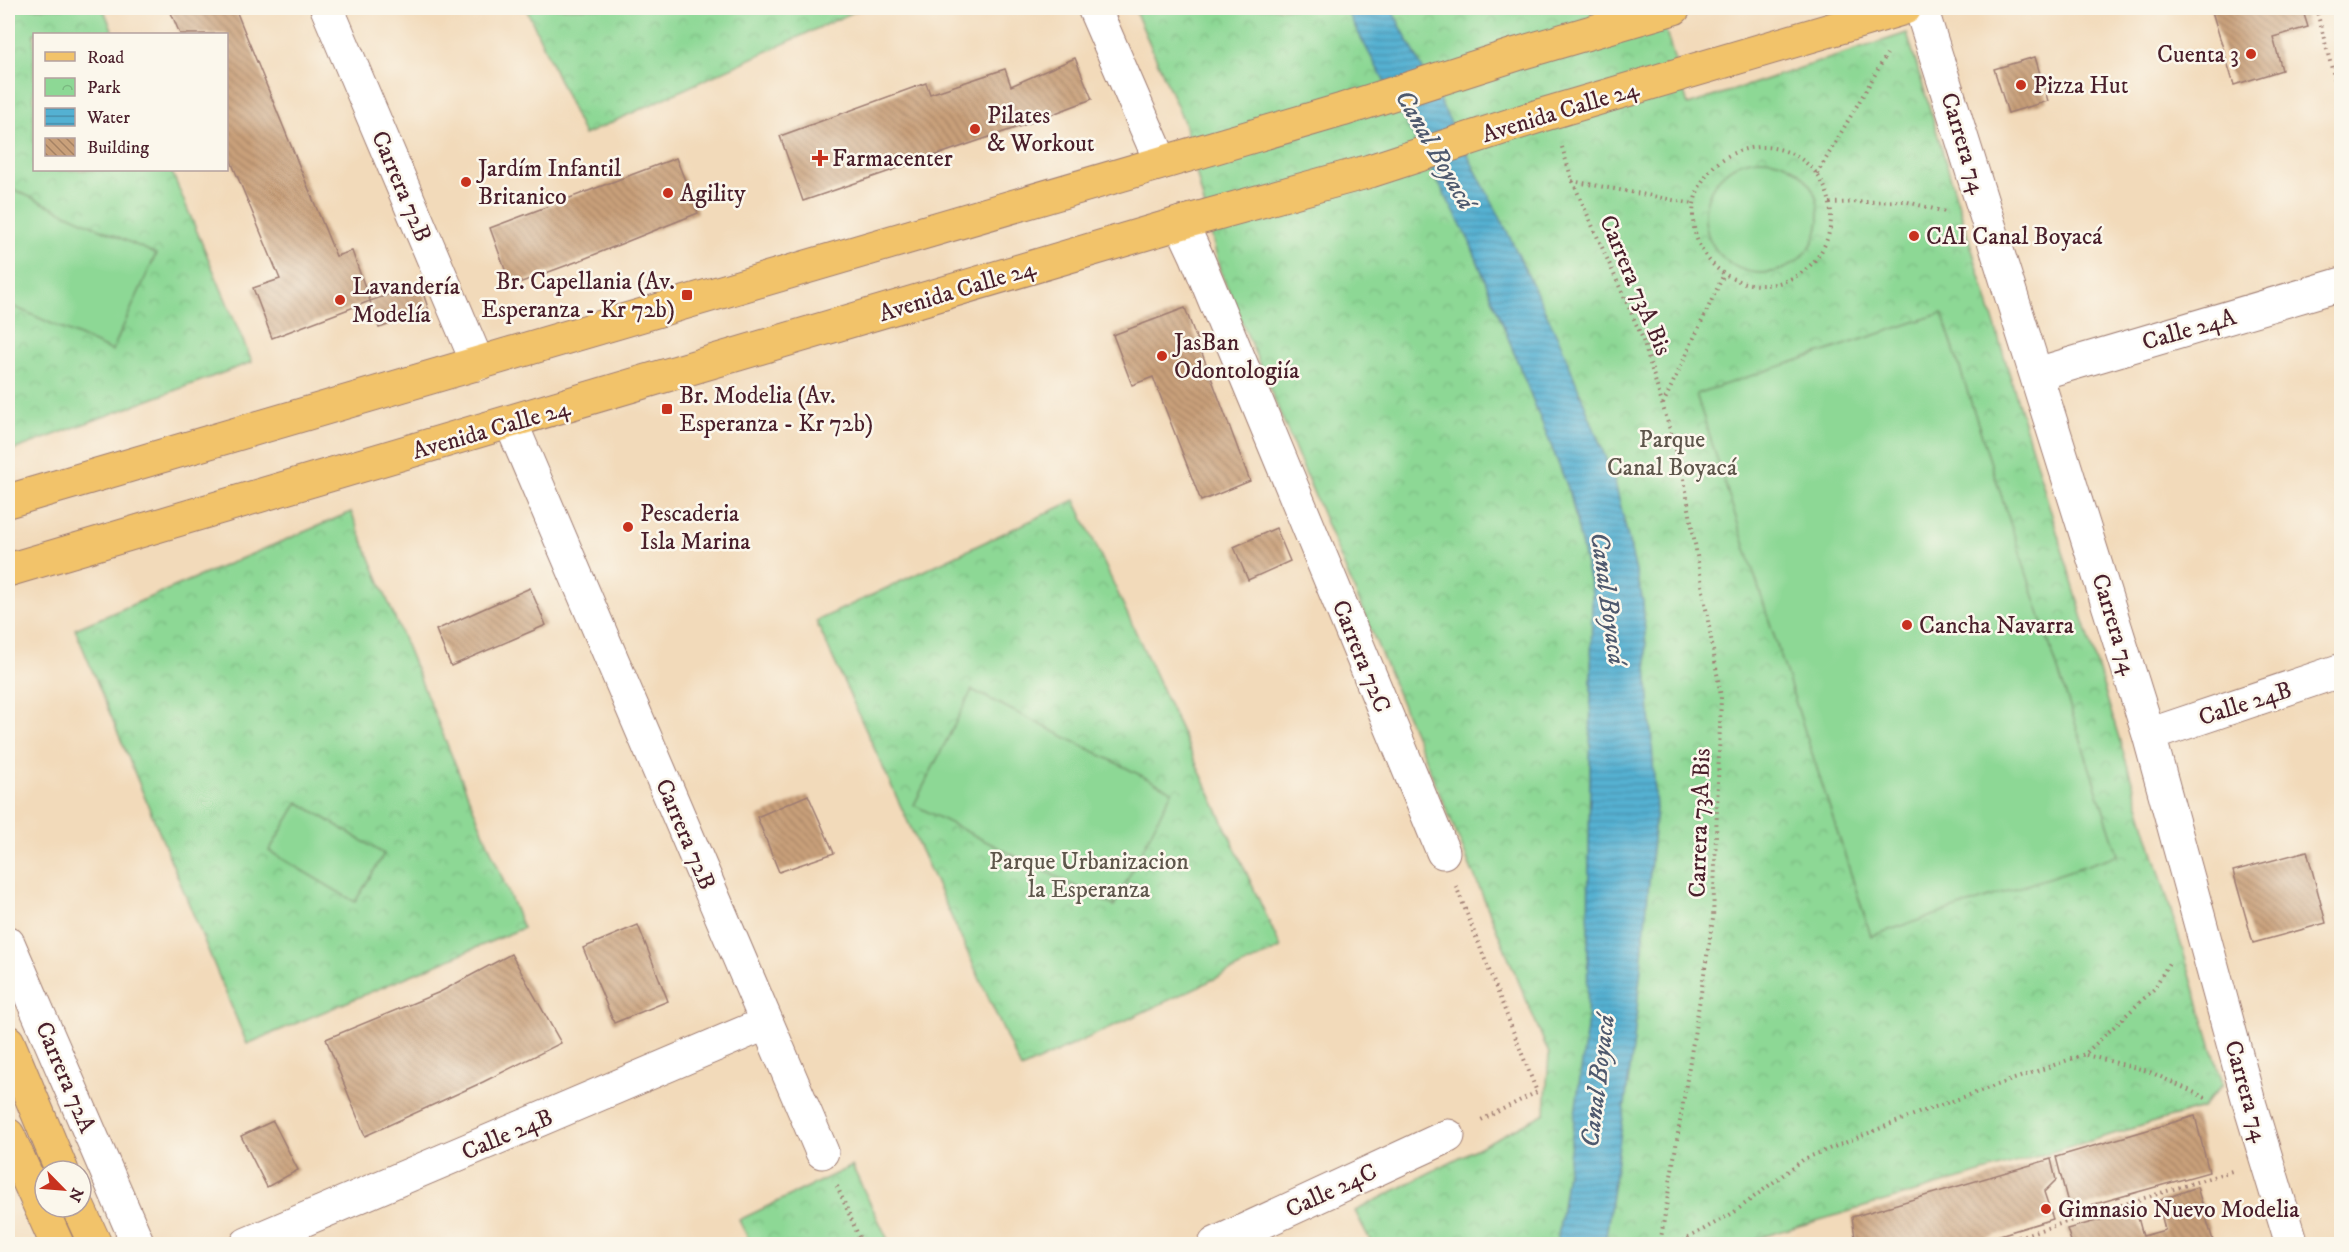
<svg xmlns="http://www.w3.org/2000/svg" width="2349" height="1252" viewBox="0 0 2349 1252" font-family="'IM FELL DW Pica',serif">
<defs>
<pattern id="park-crowns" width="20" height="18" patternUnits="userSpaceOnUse" patternTransform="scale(1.5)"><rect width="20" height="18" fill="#8dd895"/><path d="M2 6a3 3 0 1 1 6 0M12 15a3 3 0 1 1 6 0" fill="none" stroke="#7bb981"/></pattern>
<pattern id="water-rules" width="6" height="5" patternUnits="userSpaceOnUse" patternTransform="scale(1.5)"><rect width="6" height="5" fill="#54b1d2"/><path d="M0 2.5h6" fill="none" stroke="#488fab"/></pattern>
<pattern id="building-back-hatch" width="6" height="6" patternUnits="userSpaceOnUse" patternTransform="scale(1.5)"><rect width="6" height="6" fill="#c9a07a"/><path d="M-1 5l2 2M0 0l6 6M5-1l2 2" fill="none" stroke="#a58264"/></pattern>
</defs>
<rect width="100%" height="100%" fill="#fbf7ec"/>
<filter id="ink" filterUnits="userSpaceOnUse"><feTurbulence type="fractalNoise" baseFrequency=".0167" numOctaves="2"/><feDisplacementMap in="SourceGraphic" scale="12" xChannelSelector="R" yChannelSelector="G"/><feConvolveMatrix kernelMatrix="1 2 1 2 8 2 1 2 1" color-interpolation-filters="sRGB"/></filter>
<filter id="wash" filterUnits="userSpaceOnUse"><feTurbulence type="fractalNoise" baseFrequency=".008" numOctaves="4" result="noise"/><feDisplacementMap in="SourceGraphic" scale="24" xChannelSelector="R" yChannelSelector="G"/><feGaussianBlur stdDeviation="1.35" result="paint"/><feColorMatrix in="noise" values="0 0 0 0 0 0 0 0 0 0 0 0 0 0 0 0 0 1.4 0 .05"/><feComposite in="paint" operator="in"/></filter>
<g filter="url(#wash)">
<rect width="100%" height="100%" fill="#f2daba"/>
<path fill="url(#park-crowns)" stroke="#6c7c60" stroke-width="1.5" d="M8 8H103L114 34H34V170H171L252 362 8 452Z
M526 8H862L584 135Z
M1134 8H1659L1688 105 1907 33 2223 1084 2202 1108 1738 1244H1372L1355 1211 1545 1113 1549 1054 1220 270 1184 122Z
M1075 500 1281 948 1021 1069 816 621Z
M351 512 523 928 247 1044 75 629Z
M852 1166 890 1244H751L739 1220Z"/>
<path fill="#8dd895" stroke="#6c7c60" stroke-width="1.5" d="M1705 216a57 57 0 1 1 114 0a57 57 0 1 1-114 0Z
M8 187 156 254 112 351 8 304Z
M1942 313 2118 855 1871 936 1696 394Z
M972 690 1172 791 1114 906 914 805Z
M298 802 384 854 355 902 269 851Z"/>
<path fill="url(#water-rules)" stroke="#4f687e" stroke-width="1.5" d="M1345 8H1391L1503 223 1561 344 1615 482 1643 601 1656 809 1634 1041 1605 1244H1557L1587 1027 1592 593 1570 493 1469 240Z"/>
<g id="blocks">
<path fill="url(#building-back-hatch)" d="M169 8H235L336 256 352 251 370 301 272 338 253 288 280 279 226 149V34H180Z
M2211 8H2302L2308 27 2273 37 2282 70 2234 85Z
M2035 57 2048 101 2008 113 1994 69Z
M1075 58 1092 99 1024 125 803 201 780 136 926 83 930 94 1005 69 1011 86Z
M676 158 698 213 581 260 511 286 490 228Z
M420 284 429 311 379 328 370 301Z
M1185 308 1250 481 1201 501 1153 377 1132 385 1113 335Z
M1276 528 1290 561 1248 580 1234 547Z
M530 588 546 625 451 666 436 630Z
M808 795 834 853 779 872 757 817Z
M2307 851 2326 923 2253 943 2233 871Z
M638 925 668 1001 614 1023 583 948Z
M511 954 561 1043 483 1082 365 1136 326 1039 440 992Z
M2195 1116 2209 1172 2070 1211 2056 1157Z
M273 1121 298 1170 267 1187 241 1136Z
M2051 1159 2056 1180 2044 1192 2053 1219 1970 1244H1856L1852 1217Z
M2197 1187 2214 1244H2072L2067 1229 2136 1210 2143 1236 2165 1230 2158 1201Z"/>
</g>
</g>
<g filter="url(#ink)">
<use href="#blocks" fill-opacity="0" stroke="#9e7c72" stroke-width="1.5"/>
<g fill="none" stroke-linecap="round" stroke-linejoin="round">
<defs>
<path id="minor" d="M327 8 478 364
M1094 8 1161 162
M1921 8 2149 735 2249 1102 2292 1244
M1181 223 1196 255 1443 852
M2037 374 2342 284
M511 423 822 1152
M2149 735 2342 670
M8 943 138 1244
M247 1244 767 1023
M1215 1244 1448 1136"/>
<path id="major" d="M8 501 1342 110 1517 54 1674 8
M8 570 1181 223 1370 171 1542 115 1905 8"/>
<path id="highway" d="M8 1042 62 1171
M8 1135 57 1244
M78 1207 95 1244"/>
</defs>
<use href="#minor" stroke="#9e7c72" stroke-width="35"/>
<use href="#major" stroke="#9e7c72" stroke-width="35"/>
<use href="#highway" stroke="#9e7c72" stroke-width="35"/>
<path stroke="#9e7c72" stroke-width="4" stroke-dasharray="1.5 4.5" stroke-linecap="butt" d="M2316 8 2342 107
M1562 147 1572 180 1642 337 1683 473 1721 697 1713 919 1660 1244
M1693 216a69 69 0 1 1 138 0a69 69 0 1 1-138 0Z
M1817 174 1887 54
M1572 181 1694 204
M1830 203 1904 201 1945 212
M1663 404 1724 274
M1456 886 1537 1092 1481 1120
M2086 1055 2148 1071 2208 1099
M837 1186 862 1244
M1677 1244 1733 1213 1804 1159 1921 1112 2085 1054 2154 989 2170 961
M1995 1244 2232 1171"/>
<use href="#minor" stroke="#fff" stroke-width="33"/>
<use href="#major" stroke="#f2c36a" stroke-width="33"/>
<use href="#highway" stroke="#f2c36a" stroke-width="33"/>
</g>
</g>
<g fill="#c8321e" stroke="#fbf7ec" stroke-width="2">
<circle cx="2251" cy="54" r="6"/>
<circle cx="2021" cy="85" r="6"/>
<circle cx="975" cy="129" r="6"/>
<path d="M817 149h6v6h6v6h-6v6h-6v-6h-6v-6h6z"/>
<circle cx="466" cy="182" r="6"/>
<circle cx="668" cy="193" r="6"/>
<circle cx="1914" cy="236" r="6"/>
<rect x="681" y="289" width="12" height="12" rx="3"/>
<circle cx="340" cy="300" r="6"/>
<circle cx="1162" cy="356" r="6"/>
<rect x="661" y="403" width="12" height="12" rx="3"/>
<circle cx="628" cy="527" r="6"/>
<circle cx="1907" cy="625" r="6"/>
<circle cx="2046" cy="1209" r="6"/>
</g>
<g text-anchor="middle" stroke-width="5" stroke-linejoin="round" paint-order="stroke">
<g font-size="24" fill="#4a1f2b" stroke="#fbf7ec" text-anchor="start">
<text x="2239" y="62" text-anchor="end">Cuenta 3</text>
<text x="2033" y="93">Pizza Hut</text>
<text x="987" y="123">Pilates<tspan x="987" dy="28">&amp; Workout</tspan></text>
<text x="832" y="166">Farmacenter</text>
<text x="478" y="176">Jardím Infantil<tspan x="478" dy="28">Britanico</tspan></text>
<text x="680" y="201">Agility</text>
<text x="1926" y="244">CAI Canal Boyacá</text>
<text x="675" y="289" text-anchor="end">Br. Capellania (Av.<tspan x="675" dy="28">Esperanza - Kr 72b)</tspan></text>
<text x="352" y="294">Lavandería<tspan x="352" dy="28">Modelía</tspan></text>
<text x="1174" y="350">JasBan<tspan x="1174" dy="28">Odontologiía</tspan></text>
<text x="679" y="403">Br. Modelia (Av.<tspan x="679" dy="28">Esperanza - Kr 72b)</tspan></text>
<text x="640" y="521">Pescaderia<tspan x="640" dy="28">Isla Marina</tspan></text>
<text x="1919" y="633">Cancha Navarra</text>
<text x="2058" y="1217">Gimnasio Nuevo Modelia</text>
</g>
<g font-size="24" fill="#4a1f2b" stroke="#fbf7ec">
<text transform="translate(1560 111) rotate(-17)" y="8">Avenida Calle 24</text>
<text transform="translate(1964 143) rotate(73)" y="8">Carrera 74</text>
<text transform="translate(402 186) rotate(67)" y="8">Carrera 72B</text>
<text transform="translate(1636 285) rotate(67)" y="8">Carrera 73A Bis</text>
<text transform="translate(957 290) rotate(-17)" y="8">Avenida Calle 24</text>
<text transform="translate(2189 329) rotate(-16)" y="8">Calle 24A</text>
<text transform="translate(491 429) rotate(-16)" y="8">Avenida Calle 24</text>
<text transform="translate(2115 624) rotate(73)" y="8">Carrera 74</text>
<text transform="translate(1362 656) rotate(68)" y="8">Carrera 72C</text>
<text transform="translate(2245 703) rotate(-18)" y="8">Calle 24B</text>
<text transform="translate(1699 823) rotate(-88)" y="8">Carrera 73A Bis</text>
<text transform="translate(686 834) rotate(67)" y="8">Carrera 72B</text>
<text transform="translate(66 1077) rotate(67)" y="8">Carrera 72A</text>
<text transform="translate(2247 1091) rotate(74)" y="8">Carrera 74</text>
<text transform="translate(507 1134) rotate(-23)" y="8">Calle 24B</text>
<text transform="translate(1331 1190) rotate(-25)" y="8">Calle 24C</text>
</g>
<g font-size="24" fill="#5e564b" stroke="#fbf7ec">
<text x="1672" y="447">Parque<tspan x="1672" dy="28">Canal Boyacá</tspan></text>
<text x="1089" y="869">Parque Urbanizacion<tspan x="1089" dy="28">la Esperanza</tspan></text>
</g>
<g font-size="26" font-style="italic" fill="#4e596e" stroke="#fbf7ec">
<text transform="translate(1436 149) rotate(60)" y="9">Canal Boyacá</text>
<text transform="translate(1609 598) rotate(82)" y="9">Canal Boyacá</text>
<text transform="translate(1597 1081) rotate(-83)" y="9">Canal Boyacá</text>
</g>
</g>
<rect width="2349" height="1252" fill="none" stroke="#fbf7ec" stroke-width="30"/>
<rect x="33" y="33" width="195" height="138" fill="#fbf7ec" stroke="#b4a19f" stroke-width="1.5"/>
<rect x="45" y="52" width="30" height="9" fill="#f2c36a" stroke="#b4a19f" stroke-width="1.5"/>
<text x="87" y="63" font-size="18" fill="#4a1f2b">Road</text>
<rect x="45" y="78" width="30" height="18" fill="url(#park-crowns)" stroke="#b4a19f" stroke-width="1.5"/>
<text x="87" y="93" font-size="18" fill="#4a1f2b">Park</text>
<rect x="45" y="108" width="30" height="18" fill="url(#water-rules)" stroke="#b4a19f" stroke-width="1.5"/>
<text x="87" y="123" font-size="18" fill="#4a1f2b">Water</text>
<rect x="45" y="138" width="30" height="18" fill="url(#building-back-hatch)" stroke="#b4a19f" stroke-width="1.5"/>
<text x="87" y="153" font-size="18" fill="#4a1f2b">Building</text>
<g transform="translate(63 1189) rotate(115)"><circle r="28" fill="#fbf7ec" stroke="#b4a19f" stroke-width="1.5"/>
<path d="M0-4.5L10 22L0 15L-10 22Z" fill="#c8321e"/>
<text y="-9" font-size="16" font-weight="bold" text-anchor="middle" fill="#4a1f2b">N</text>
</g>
</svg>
